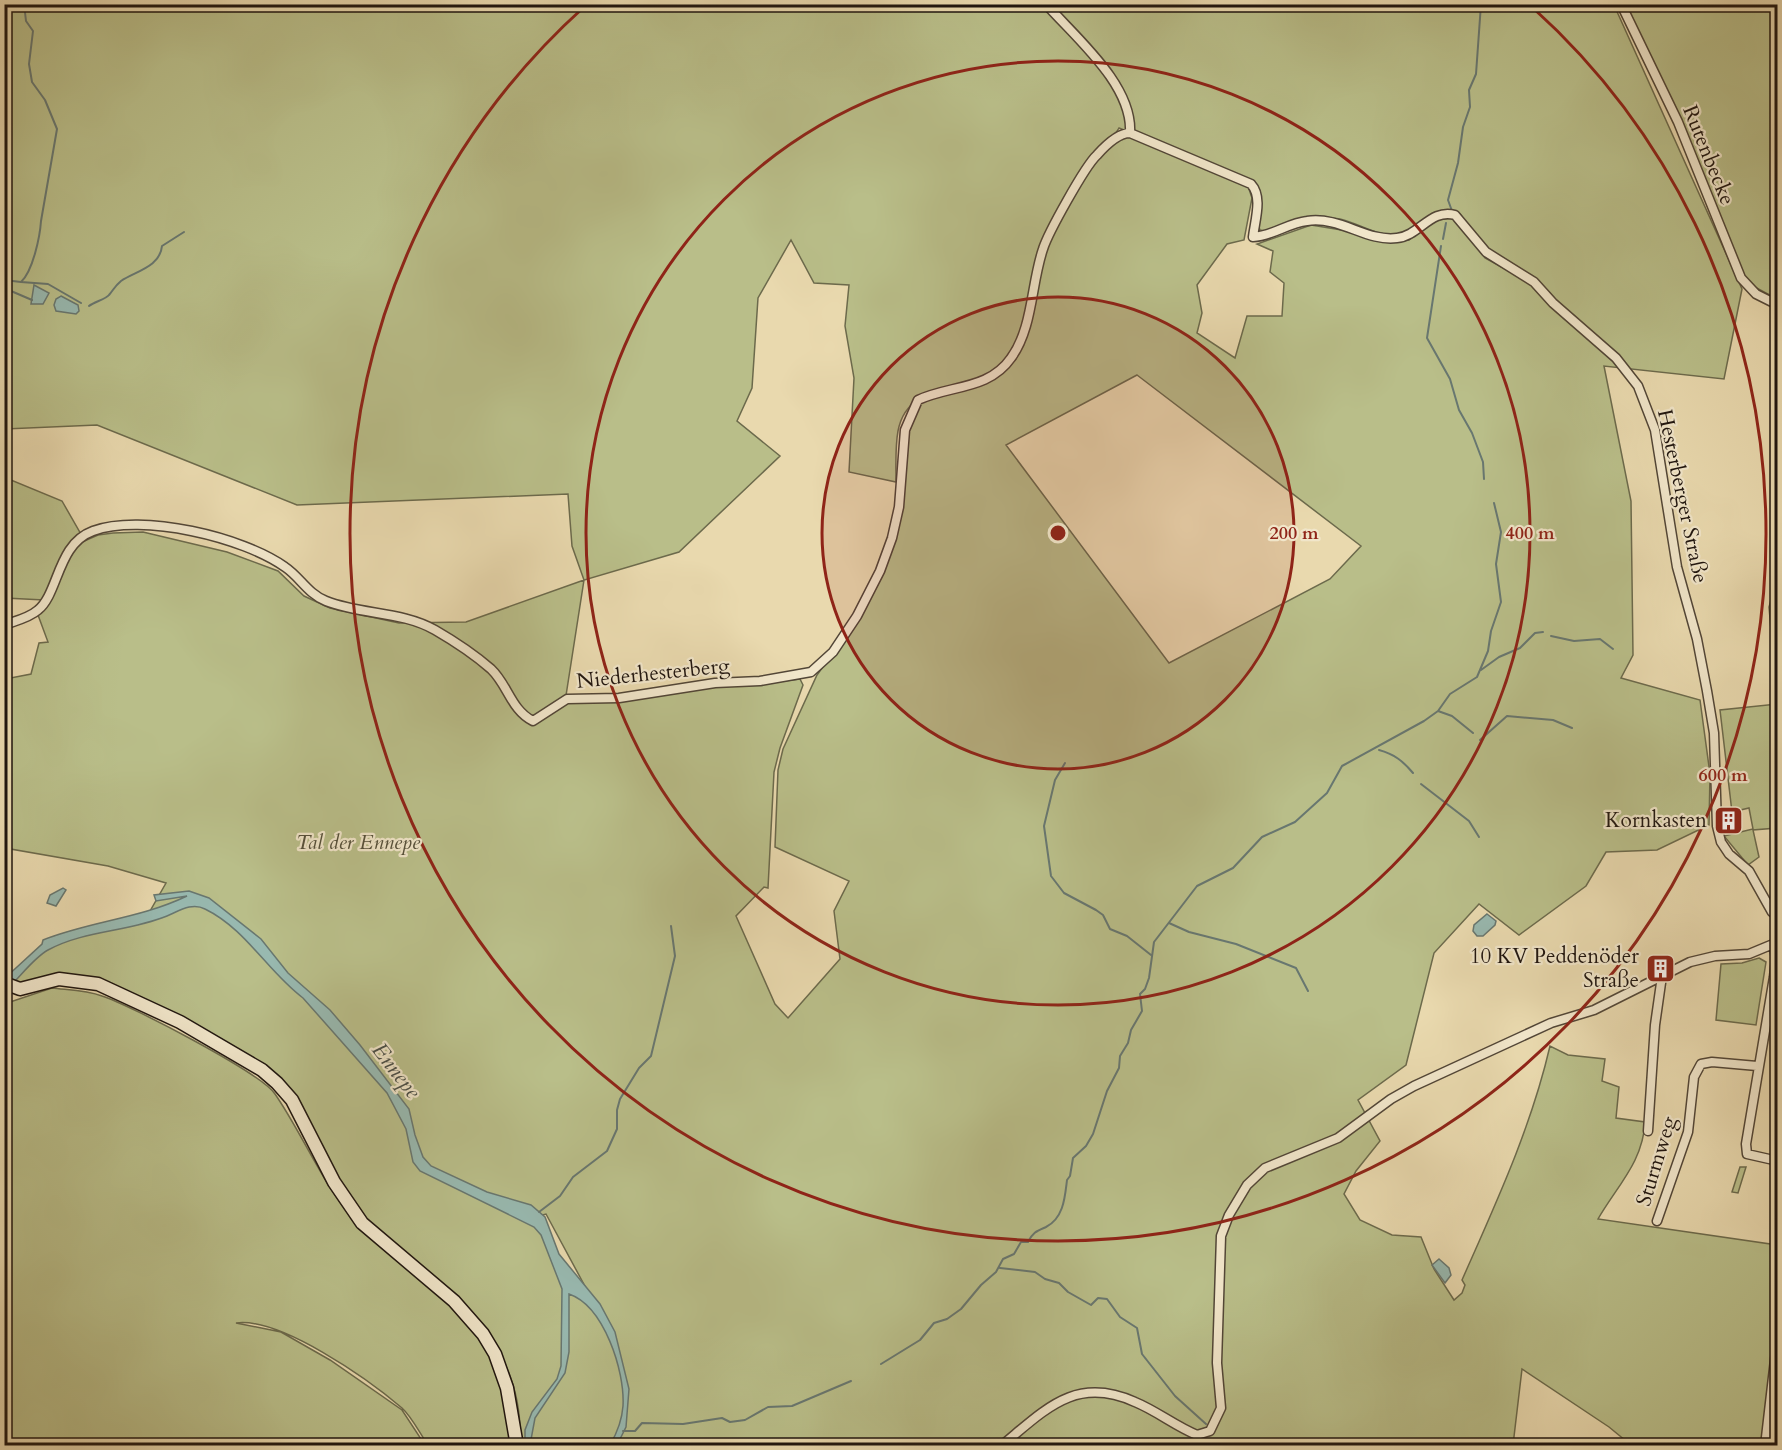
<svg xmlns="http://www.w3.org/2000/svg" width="1782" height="1450" viewBox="0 0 1782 1450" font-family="Cardo,serif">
<rect width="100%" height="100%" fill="#e9d9ae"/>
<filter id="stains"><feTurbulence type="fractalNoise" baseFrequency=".00333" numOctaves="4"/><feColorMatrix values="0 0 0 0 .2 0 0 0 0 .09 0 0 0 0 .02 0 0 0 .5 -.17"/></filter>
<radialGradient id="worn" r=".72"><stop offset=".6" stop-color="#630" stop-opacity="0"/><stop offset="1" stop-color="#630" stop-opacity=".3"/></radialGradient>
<path fill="#b9be89" stroke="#6c6a4c" stroke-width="1.5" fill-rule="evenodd" d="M4 5H1614L1742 289 1724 379 1604 366 1631 501 1633 655 1621 678 1700 700 1710 774 1709 825 1657 850 1606 852 1586 886 1519 935 1479 904 1434 953 1406 1065 1358 1100 1380 1141 1356 1171 1344 1194 1360 1220 1392 1235 1421 1237 1434 1269 1454 1300 1462 1293 1465 1285 1462 1280C1496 1203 1531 1128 1550 1046L1568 1055 1605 1059 1602 1081 1619 1087 1616 1118 1645 1122C1643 1162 1617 1186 1598 1219L1777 1245V1445H1631L1609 1427 1522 1369 1513 1445H520C525 1329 440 1295 369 1225 351 1207 340 1181 327 1159 319 1145 307 1132 297 1118L300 1109C295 1099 288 1086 279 1079 249 1050 112 977 72 976 51 976 18 983 5 998V983L51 942 146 918 166 883 108 866 5 848V679L31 674 39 643 48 642 38 615 58 573 75 545 98 535 113 533 143 532 227 552 278 571 304 596 330 608 399 623 466 622 584 580 572 546 568 494 297 505 97 425 5 429ZM1119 128 1253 182C1268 198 1252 213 1260 230 1278 234 1291 218 1308 217 1318 217 1331 217 1340 219 1364 225 1375 237 1402 234 1427 232 1424 206 1460 214L1487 252 1532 278 1550 293 1565 318 1532 284 1485 258 1462 225 1454 218 1435 220 1409 240 1381 241 1354 232 1311 225 1257 244 1273 251 1270 272 1284 283 1282 316H1247L1235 358 1197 333 1202 313 1197 285 1227 244 1244 240 1252 198 1248 186 1130 135C1118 138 1105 148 1096 157 1084 171 1051 230 1044 248 1032 281 1033 317 1018 349 994 401 952 378 922 402 915 408 912 421 909 430L901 510 896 538 883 571 859 617 817 675 783 749 778 770 775 847 849 881 834 911 840 959 788 1018 775 1004 736 916 764 887 768 888 774 772 780 748 803 685 800 679 760 684H714L620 700 565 702 584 580 679 552 780 456 737 421 752 388 758 298 791 240 814 283 849 285 845 326 854 378 849 472 896 482C896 465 895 447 898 431 909 372 984 401 1011 355 1031 322 1027 281 1043 246 1054 220 1076 177 1094 154 1102 145 1113 139 1119 128ZM1137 375 1361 546 1330 579 1169 663 1006 445ZM546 1214 587 1290 589 1295 548 1245 538 1216Z
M1625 5H1777V299L1751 285 1745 277Z
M4 458 6 478 62 501 82 536 44 600 5 598Z
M1777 579 1778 698H1777L1769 607Z
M1777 704V828L1753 830 1759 857 1748 865 1724 836 1753 829 1749 808 1732 812 1720 710Z
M1759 958 1766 962 1756 1025 1716 1020 1721 964 1742 963Z
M52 988C69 990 86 990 102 996 130 1005 261 1073 275 1094 304 1136 323 1187 358 1224 395 1264 446 1290 480 1333 501 1361 508 1411 513 1445H428C420 1434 412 1417 402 1408 368 1379 280 1317 236 1323L281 1332 330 1360 402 1410 425 1445H5L4 1004Z
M1740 1167H1746L1738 1193 1732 1192Z"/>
<path fill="#98b9b0" stroke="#687770" stroke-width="1.5" d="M34 285 49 293 43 304H31Z
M61 296 78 305 79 311 76 314 56 311 54 305 56 299Z
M63 888 66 890 56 906 47 903 50 895Z
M189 891 209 898 261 939 288 973 330 1010 360 1045 409 1109 415 1135 423 1157 431 1166 487 1192 531 1205 545 1217 559 1254 600 1304 615 1332 629 1389 626 1427 617 1445H610C617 1433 622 1420 623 1406 625 1371 604 1306 569 1294V1352L565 1373 535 1418 530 1445H525V1430L532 1412 557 1379 561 1366 562 1289 541 1235 534 1227 420 1171 413 1162 406 1129 387 1093 303 998C268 972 246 929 205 909 192 902 179 911 167 916 128 932 85 930 48 950 32 959 19 979 5 991V978L42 944 43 940C91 921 139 919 187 896L156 901 154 895Z
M1487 914 1496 921 1495 925 1483 936H1477L1473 931 1474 925Z
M1439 1259 1449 1268 1451 1275 1445 1283 1432 1265Z"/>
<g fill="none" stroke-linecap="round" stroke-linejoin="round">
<path stroke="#687770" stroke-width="2" d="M1452 211 1448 200 1458 163 1463 127 1470 107 1469 90 1476 74 1481 4
M1443 239 1446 223
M1441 246 1427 338 1450 379 1459 410 1472 433 1483 462 1484 479
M4 280 21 282C33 271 40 236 41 221L57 129 45 100 32 82 29 64 33 31 26 21 24 4
M21 282 48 284 81 303
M4 288 32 300
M89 306C94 302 106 299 109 295 114 289 115 286 121 281 136 271 160 267 162 246L184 232
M1551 636 1574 641 1600 639 1613 649
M1481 670 1499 657 1520 648 1535 633 1543 632
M1438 711 1452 716 1473 733
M1480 740 1507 716 1553 720 1572 728
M1379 750C1394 754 1403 761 1413 773
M1065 763 1055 780 1044 826 1051 876 1064 893 1096 910 1103 915 1110 929 1127 936 1151 955
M1421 784 1469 821 1479 837
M1169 923 1189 932 1236 944 1296 968 1308 991
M539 1212 560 1196 573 1177 607 1151 617 1129V1110L620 1099 639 1068 651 1056 675 956 671 926
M1000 1268 1035 1272 1045 1279 1059 1283 1068 1292 1091 1305 1098 1298 1107 1299 1120 1317 1137 1328 1142 1354 1175 1396 1206 1424
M881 1364 920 1340 934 1323 947 1319 961 1309 981 1285 996 1272 1003 1259 1014 1254 1021 1242H1028C1033 1232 1037 1231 1046 1227 1064 1218 1065 1196 1067 1180L1070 1176 1073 1158 1086 1146 1093 1134 1107 1091 1119 1068 1120 1056 1128 1043 1131 1030 1142 1011 1140 994 1145 989 1149 978 1154 942 1197 886 1233 868 1262 837 1295 822 1327 793 1342 766 1424 721 1438 711 1450 694 1477 677 1488 651 1491 631 1501 602 1496 564 1501 532 1494 503
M623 1431H635L642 1423 683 1424 722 1418 730 1422 745 1420 768 1407 792 1406 851 1381
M1212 1439 1219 1446"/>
<defs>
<path id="street" d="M1046 4C1076 38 1133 85 1130 133
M1621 4 1678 122 1741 278 1756 294 1778 305
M1130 133 1251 184C1263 197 1255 220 1253 237 1273 236 1288 223 1307 221 1341 216 1366 242 1397 238 1419 236 1431 208 1455 215L1486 252 1534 282 1553 303 1616 358 1638 386 1655 430 1677 567 1697 639 1707 691 1714 733 1717 826 1721 842 1729 854 1749 871 1772 912 1778 915
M4 625C15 621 29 618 38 610 59 593 57 544 93 531 142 513 243 537 285 567 300 577 308 594 326 601 361 615 402 611 435 630 454 641 475 655 491 669 508 685 511 710 533 721L567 699 619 698 715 683 760 681 811 672 833 652 857 616 880 571 892 538 899 507 905 430 918 400C950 385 989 390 1011 358 1033 328 1031 284 1043 249 1048 233 1085 166 1097 155 1105 146 1118 133 1130 133
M1774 945 1776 959 1774 977 1746 1144 1747 1154 1778 1161
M1648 1131 1655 1025 1662 976
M1657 1221 1688 1132 1694 1077 1701 1064 1712 1062 1757 1066
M1001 1446C1045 1410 1075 1375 1135 1402 1157 1411 1175 1426 1197 1435L1210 1431 1221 1408 1217 1363 1221 1236 1229 1215 1247 1185 1265 1168 1338 1138 1391 1099 1414 1086 1551 1023 1594 1010 1690 962 1715 956 1749 954 1778 942
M1765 1446 1778 1334"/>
<path id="secondary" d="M4 983 20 989 59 979 98 984 180 1022 262 1070 277 1083 292 1100 334 1182 362 1223 454 1301 483 1334 495 1354 507 1388 517 1446"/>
</defs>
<use href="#street" stroke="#524637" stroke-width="11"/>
<use href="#secondary" stroke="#1f150f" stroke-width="15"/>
<use href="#street" stroke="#f1e6ca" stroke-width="8"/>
<use href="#secondary" stroke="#f1e6ca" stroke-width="12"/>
</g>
<circle cx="1058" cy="533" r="236" fill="#8f2418" fill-opacity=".12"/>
<g fill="none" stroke="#8f2418" stroke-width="3">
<circle cx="1058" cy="533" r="236"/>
<circle cx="1058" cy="533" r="472"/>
<path d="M1532 7A708 708 0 1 1 584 7"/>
</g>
<defs>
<symbol id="building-square" viewBox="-11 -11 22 22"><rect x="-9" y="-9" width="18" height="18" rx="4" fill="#8f2418" stroke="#f1e6ca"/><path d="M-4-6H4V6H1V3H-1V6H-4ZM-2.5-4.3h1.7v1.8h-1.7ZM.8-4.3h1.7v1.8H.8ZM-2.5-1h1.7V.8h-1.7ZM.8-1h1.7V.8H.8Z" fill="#fff"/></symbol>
</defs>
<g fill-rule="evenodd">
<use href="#building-square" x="1712" y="804" width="33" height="33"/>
<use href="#building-square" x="1644" y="952" width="33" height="33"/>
</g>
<g text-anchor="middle" stroke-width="4.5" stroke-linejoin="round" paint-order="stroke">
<g font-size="21" fill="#1f150f" stroke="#f1e6ca">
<text transform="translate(1709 155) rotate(68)" y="7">Rutenbecke</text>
<text transform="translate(1683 496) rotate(78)" y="7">Hesterberger Straße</text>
<text transform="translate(653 673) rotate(-6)" y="7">Niederhesterberg</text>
<text transform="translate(1656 1161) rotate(-73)" y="7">Sturmweg</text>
</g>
<g font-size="21" fill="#1f150f" stroke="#f1e6ca" text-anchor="end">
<text x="1707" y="827">Kornkasten</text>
<text x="1639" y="963">10 KV Peddenöder<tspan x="1639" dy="24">Straße</tspan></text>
</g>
<g font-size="21" font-style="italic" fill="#55503a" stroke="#f1e6ca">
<text x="358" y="849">Tal der Ennepe</text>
</g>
<g font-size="22" font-style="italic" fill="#494e47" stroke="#f1e6ca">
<text transform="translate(397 1070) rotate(52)" y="8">Ennepe</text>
</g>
</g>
<circle cx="1058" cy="533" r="9" fill="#8f2418" stroke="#f1e6ca" stroke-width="3"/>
<g font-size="18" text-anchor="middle" font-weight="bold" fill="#8f2418" stroke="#f1e6ca" stroke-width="4.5" stroke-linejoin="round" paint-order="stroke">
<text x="1294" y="539">200 m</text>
<text x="1530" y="539">400 m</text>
<text x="1723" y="781">600 m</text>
</g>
<rect width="1782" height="1450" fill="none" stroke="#e9d9ae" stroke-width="24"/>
<rect x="6" y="6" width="1770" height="1438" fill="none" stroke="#1f150f" stroke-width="3"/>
<rect x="12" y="12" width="1758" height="1426" fill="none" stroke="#1f150f" stroke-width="1.5"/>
<rect width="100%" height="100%" filter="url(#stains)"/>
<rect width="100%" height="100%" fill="url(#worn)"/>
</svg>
